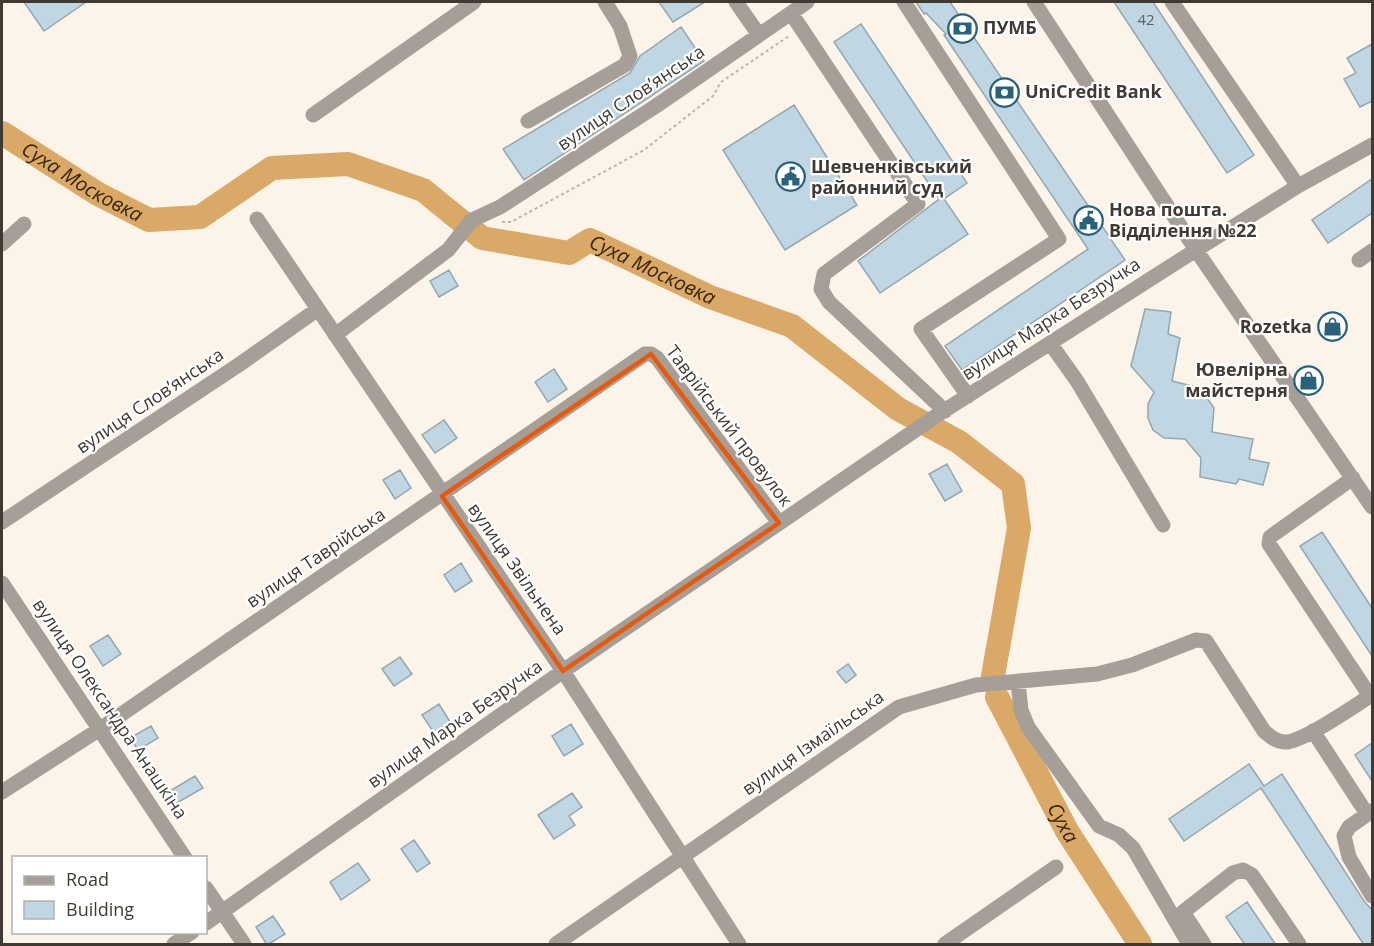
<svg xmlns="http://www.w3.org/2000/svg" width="1374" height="946" viewBox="0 0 1374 946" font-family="'Open Sans',sans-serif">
<rect width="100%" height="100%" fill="#fdf4e9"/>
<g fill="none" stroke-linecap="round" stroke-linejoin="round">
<g stroke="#daa867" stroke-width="24">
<path id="s1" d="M2 133 98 194 149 220 200 217 272 168 348 164 423 190 482 238 569 253 590 240 710 297 792 326 898 409 959 442 1013 484 1019 528 993 676"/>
<path id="s2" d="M997 697 1067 831 1140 944"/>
</g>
</g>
<path fill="#c0d6e2" stroke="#91a7b2" stroke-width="1.5" d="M24 2H86L44 31Z
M659 2H705L673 22Z
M916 2H950L1125 260 962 370 945 346 1088 249 944 35 946 34 926 13 924 14Z
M1114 2H1153L1254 155 1227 173Z
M861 24 967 183 944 199 968 234 880 293 858 261 939 199 834 42Z
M681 27 704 61 524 180 503 149 630 73 640 56Z
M1372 44V101L1360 107 1344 79 1356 73 1347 58Z
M794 105 857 205 785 250 723 150Z
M1372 179V213L1328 243 1312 220Z
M449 270 458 286 439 297 430 281Z
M1145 309 1171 312 1168 334 1180 338 1172 381 1200 388 1214 408 1212 432 1253 439 1249 459 1269 463 1263 485 1239 479 1236 484 1200 477 1201 458 1185 439 1164 438 1153 430 1148 418V404L1154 392 1131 366Z
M554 369 567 389 548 402 535 382Z
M444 420 457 438 435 453 422 435Z
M947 464 962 491 945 501 929 474Z
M400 470 411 488 395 499 383 480Z
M1322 532 1372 608V656L1300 546Z
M461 563 472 581 455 592 444 575Z
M108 635 121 654 103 666 90 646Z
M400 657 412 674 394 686 382 669Z
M848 664 856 675 846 683 837 672Z
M439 704 452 725 436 736 422 715Z
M571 724 583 744 564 756 552 736Z
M151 726 158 738 138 750 130 738Z
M1372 743V781L1355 755Z
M1249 764 1264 786 1282 774 1364 901 1372 910V945H1364L1261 788 1184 841 1169 819Z
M195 776 203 788 175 804 168 792Z
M572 793 582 807 569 816 575 825 554 839 538 815Z
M414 840 430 863 417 872 401 849Z
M358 863 370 880 341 900 330 882Z
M1247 902 1276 945H1245L1226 917Z
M273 916 285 934 267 945 256 927Z"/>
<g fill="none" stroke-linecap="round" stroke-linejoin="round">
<path stroke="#bcb4aa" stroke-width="2" stroke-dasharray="3 3" stroke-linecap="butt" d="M502 222H511L644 150 713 96 721 82 789 36"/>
<path stroke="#a69f98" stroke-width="15" d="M736 2 759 35
M904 2 1059 239 921 329 968 396
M1034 2 1196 250 1372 507
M1172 2 1298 186
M791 13 918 204 824 274 821 289 829 302 945 411
M313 115 474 2
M528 121 625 65 630 56 620 26 605 2
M257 219 563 671 739 944
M2 244 24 224
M1359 260 1372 251
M335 335 448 250 472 220 500 207 656 106 807 2
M1050 343 1077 381 1163 525
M2 522 240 364 318 309
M2 583 185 858
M1018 682 1021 710 1028 727 1099 826 1119 835 1133 848 1189 944
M1313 731 1367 814
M2 792 100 729 645 354H651L657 358 779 523
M1372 811 1349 827 1344 836 1349 857 1372 896
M206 888 244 944
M206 923 563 671 936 416 1196 250 1298 186 1372 145
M174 944 192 932
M556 944 899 707 976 685 1097 674 1132 665 1196 640 1206 641 1264 731C1271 737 1275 741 1284 742 1299 744 1355 706 1370 696L1269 544 1270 537 1353 478
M945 944 1056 867
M1204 944 1183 912 1233 873 1243 870 1252 875 1299 944"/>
</g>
<path fill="none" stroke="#e8590c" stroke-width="4.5" stroke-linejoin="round" d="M651 354 779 523 563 671 442 496Z"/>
<defs>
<symbol id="bank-ring" viewBox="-11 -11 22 22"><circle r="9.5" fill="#fff" stroke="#29627b" stroke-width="1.5"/><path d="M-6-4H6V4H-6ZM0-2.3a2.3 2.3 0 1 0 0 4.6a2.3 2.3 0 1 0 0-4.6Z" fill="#29627b"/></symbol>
<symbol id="civic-ring" viewBox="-11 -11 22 22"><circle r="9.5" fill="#fff" stroke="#29627b" stroke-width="1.5"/><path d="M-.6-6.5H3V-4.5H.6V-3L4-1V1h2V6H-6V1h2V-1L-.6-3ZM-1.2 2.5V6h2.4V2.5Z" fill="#29627b"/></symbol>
<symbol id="shop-ring" viewBox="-11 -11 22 22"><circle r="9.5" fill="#fff" stroke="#29627b" stroke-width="1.5"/><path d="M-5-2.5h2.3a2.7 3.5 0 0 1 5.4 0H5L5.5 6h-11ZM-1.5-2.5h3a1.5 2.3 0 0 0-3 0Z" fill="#29627b"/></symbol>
</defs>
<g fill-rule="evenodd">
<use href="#bank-ring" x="946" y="12" width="33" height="33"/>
<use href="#bank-ring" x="988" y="76" width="33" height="33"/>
<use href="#civic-ring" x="774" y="160" width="33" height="33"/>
<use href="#civic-ring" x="1072" y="204" width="33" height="33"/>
<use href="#shop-ring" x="1316" y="310" width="33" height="33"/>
<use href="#shop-ring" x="1292" y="364" width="33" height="33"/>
</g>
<g text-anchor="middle" stroke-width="4.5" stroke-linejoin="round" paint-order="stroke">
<g font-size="15" fill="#60615f">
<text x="1146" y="25">42</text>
</g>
<g font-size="18" font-weight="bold" fill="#403a33" stroke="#fff" text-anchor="start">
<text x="983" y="34">ПУМБ</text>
<text x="1025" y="98">UniCredit Bank</text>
<text x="811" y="173">Шевченківський<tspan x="811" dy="21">районний суд</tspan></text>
<text x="1109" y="216">Нова пошта.<tspan x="1109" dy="21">Відділення №22</tspan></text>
<text x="1312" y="333" text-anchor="end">Rozetka</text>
<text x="1288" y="376" text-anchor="end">Ювелірна<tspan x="1288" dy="21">майстерня</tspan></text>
</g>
<g font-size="18" fill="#403a33" stroke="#fff">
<text transform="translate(631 98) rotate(-34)" y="6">вулиця Слов’янська</text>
<text transform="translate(1051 319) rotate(-33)" y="6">вулиця Марка Безручка</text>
<text transform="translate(150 401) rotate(-34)" y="6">вулиця Слов’янська</text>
<text transform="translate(729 426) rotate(53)" y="6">Таврійський провулок</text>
<text transform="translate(316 558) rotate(-34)" y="6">вулиця Таврійська</text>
<text transform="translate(517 569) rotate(55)" y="6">вулиця Звільнена</text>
<text transform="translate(110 709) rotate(56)" y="6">вулиця Олександра Анашкіна</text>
<text transform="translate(455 724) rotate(-35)" y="6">вулиця Марка Безручка</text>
<text transform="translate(813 743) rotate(-35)" y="6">вулиця Ізмаїльська</text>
</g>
<g font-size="20" font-style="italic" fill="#392407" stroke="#fff">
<text dy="7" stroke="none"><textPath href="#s1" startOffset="94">Суха Московка</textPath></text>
<text dy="7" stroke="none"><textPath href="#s1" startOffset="723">Суха Московка</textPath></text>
<text dy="7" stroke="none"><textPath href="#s2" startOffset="142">Суха</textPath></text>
</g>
</g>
<rect width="1374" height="946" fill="none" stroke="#403a33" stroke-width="6"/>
<rect x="12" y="856" width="195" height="78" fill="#ffffff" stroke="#b3b0ad" stroke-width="1.5"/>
<rect x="24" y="876" width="30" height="9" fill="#a69f98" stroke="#b3b0ad" stroke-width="1.5"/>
<text x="66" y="886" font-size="18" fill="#403a33">Road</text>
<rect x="24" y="901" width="30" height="18" fill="#c0d6e2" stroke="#b3b0ad" stroke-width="1.5"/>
<text x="66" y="916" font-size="18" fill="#403a33">Building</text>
</svg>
